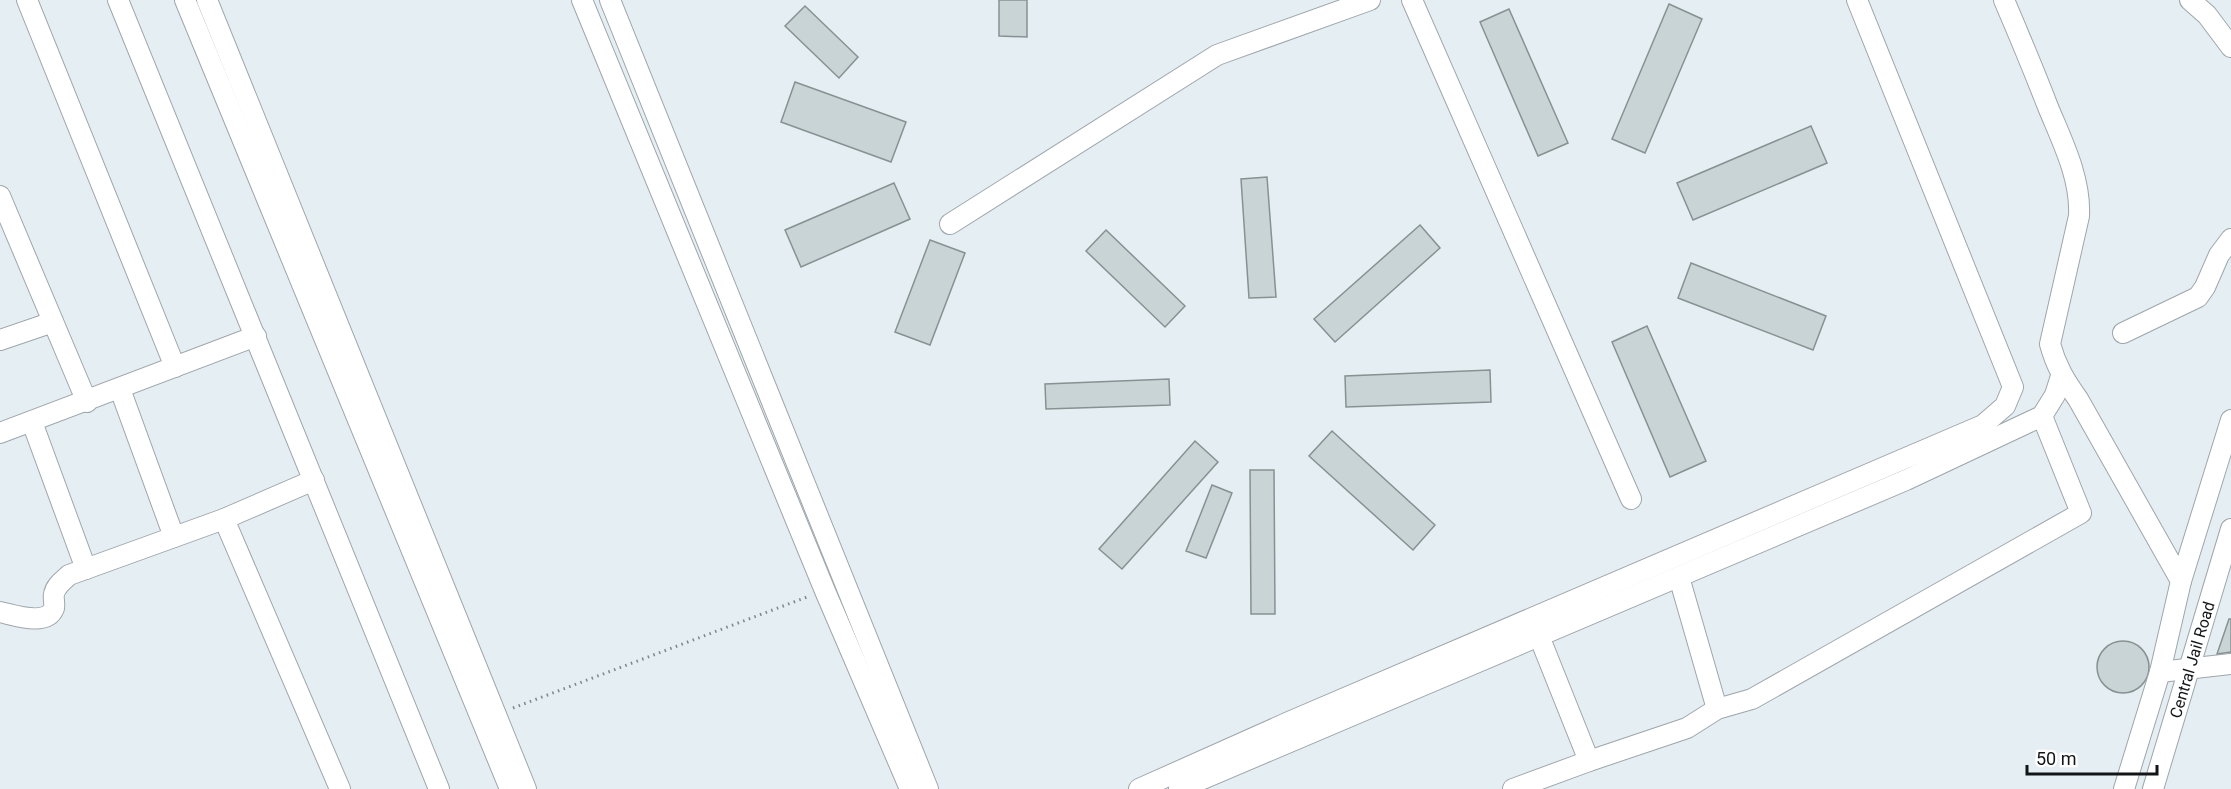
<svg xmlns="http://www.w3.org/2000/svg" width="2231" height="789" viewBox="0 0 2231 789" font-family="Roboto,sans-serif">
<rect width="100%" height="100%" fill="#e5eef3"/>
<path fill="#c9d4d6" stroke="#879192" stroke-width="1.5" d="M999 0H1027V37L999 36Z
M1669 4 1702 19 1645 153 1612 139Z
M805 6 858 57 839 78 785 26Z
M1509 9 1568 143 1538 156 1480 22Z
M795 82 906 122 891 162 781 122Z
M1811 126 1827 163 1693 220 1677 183Z
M1267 177 1276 297 1249 298 1241 179Z
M894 183 910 219 801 267 785 230Z
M1420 225 1440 248 1335 342 1314 319Z
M1106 230 1185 306 1165 327 1086 251Z
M930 240 965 253 930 345 895 332Z
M1691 263 1826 316 1813 350 1678 298Z
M1647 326 1706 461 1670 477 1612 342Z
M1490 370 1491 402 1346 407 1345 376Z
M1169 379 1170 405 1046 409 1045 384Z
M1332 431 1435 525 1413 550 1309 456Z
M1195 441 1218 462 1122 569 1099 549Z
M1250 470H1274L1275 614H1251Z
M1212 485 1232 493 1206 558 1186 551Z
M2229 619H2231V652L2217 654Z
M2097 667a26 26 0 1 1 52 0a26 26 0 1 1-52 0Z"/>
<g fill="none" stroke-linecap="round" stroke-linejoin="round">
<defs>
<g id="minor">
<path d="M27 0 175 367"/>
<path d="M118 0 439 789"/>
<path d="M185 0 510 789"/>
<path d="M207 0 526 789"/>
<path d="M582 0 825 591 910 789"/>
<path d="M610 0 928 789"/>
<path d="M1412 0 1631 499"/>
<path d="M2004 0C2019 35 2034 71 2048 107 2062 141 2081 178 2079 216L2050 344C2056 366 2065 381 2078 399L2181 581"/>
<path d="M2190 0 2207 15 2231 47"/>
<path d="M0 196 87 402"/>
<path d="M950 224 1217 55 1370 0"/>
<path d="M2123 333 2198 297 2205 287 2219 255 2231 239"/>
<path d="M0 340 53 322"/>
<path d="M120 389 174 537"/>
<path d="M32 422 86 569"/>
<path d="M0 433 256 336"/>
<path d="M224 519 340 789"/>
<path d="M1679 577 1717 709"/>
<path d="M0 612C14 615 47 627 54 608 55 604 53 598 54 594 56 585 63 581 69 575L224 519 314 480"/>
<path d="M2160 672 2231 664"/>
<path d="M1589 761 1687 728 1717 709 1752 699 2081 513 2042 416"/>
<path d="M1139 789 1289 722 1983 425 2005 406 2013 387 1857 0"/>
<path d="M1179 789 1906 480 2042 416 2055 395 2061 376"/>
<path d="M1513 789 1589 761 1539 636"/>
<path d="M2124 789 2160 672 2181 581 2231 420"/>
<path id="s1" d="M2153 789 2231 529"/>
</g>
</defs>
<use href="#minor" stroke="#9ea6ab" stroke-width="22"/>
<path stroke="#80868a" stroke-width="3" stroke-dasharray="1.5 4.5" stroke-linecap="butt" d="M513 708 807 597"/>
<use href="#minor" stroke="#fff" stroke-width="20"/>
</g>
<g text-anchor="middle" stroke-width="4.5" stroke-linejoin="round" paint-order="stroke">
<g font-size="16" fill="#121517" stroke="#fff">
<text dy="6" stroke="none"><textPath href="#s1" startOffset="135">Central Jail Road</textPath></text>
</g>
</g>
<path d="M2027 765v9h130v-9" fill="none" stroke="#121517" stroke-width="3"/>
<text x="2036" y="765" font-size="18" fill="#121517" stroke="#ffffff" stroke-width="4.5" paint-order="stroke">50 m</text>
</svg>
